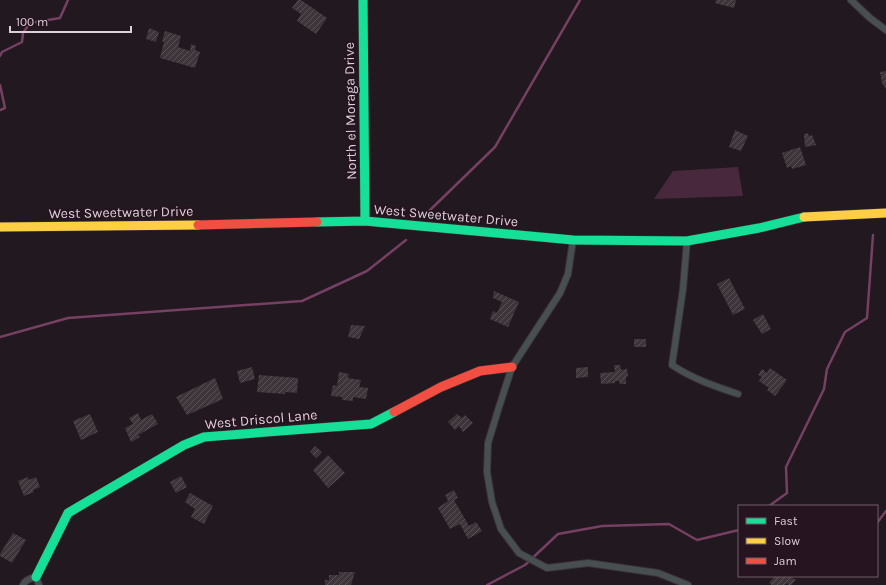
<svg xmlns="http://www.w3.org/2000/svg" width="886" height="585" viewBox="0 0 886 585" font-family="Karla,sans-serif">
<defs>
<pattern id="building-hatch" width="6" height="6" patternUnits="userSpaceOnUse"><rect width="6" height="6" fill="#3e353a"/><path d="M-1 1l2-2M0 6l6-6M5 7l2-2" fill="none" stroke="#595156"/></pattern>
</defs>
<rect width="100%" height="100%" fill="#22181f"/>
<path fill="#48283d" d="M738 167 743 196 654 199 673 171Z"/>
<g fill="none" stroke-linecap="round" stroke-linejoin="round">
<path stroke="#754062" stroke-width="2.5" d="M0 56 2 52 22 42 23 33 30 23 60 18 68 0
M0 85 5 108 0 110
M428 212 495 147 580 0
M0 337 68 318 302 301 367 271 406 240
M769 506 787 493 786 467 824 389 827 369 845 332 867 318 873 235
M877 523 886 511
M487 585 525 565 558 534 602 526 669 524 697 540 739 530"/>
</g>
<path fill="url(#building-hatch)" d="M298 0H301L327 18 316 34 297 21 301 14 292 8Z
M716 0H736L734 8 715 3Z
M149 28 159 32 156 42 146 39Z
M165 31 181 36 178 47 190 51 191 44 196 46 195 50 200 52 195 68 160 58 164 42 162 41Z
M886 71V89L882 83 880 72Z
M735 130 748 136 741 151 729 147Z
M808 133 809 136 812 135 816 145 805 147 804 134Z
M800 147 806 165 792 169 791 166 787 168 782 153Z
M729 278 745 309 733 315 717 284Z
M494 291 519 302 508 327 490 319 493 311 497 313 502 302 493 298Z
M763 314 771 329 762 334 753 320Z
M351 325 365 326 359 339 348 337Z
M634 339H646V347H634Z
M614 365H620L621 370 627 369 628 376 626 377V384H620L619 381H615V383L601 384 600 373 615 372Z
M252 367 255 379 240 383 237 371Z
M588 367V377L576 378V368Z
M770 368 787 380 775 396 767 390 769 388 759 381 762 377 758 375 762 369 767 373Z
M339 372 349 374 348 378 361 380 359 387 368 388 366 399 353 397V401L342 400V397L331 396 333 385 337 386Z
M259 375 298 378 297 393 285 392V394L257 392Z
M215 378 223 399 187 415 176 397Z
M138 413 141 420 152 414 158 424 138 435 140 437 131 442 125 428 133 424 129 418Z
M90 414 98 432 81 440 73 421Z
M457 414 462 418 465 415 473 423 463 432 459 426 455 430 448 422Z
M315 446 322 452 316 458 310 452Z
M328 455 345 473 328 488 313 470Z
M181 476 187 487 176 493 170 482Z
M28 477 29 480 36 477 40 487 33 490 34 492 24 496 18 481Z
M454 490 458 498 454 500 469 526 476 522 482 531 468 539 460 524 450 529 438 508 448 501 445 495Z
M190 493 213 506 204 524 191 517 195 509 185 502Z
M13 533 26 540 12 563 0 556V554Z
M339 572H355L351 585H325V580H329V575H339Z
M775 576H793L792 578 796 580 791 585H788L787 583 785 585H772L769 583Z"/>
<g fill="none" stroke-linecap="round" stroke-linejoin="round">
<defs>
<path id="street" d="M851 0 870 18 886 30
M573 240 568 274 560 293 512 367 499 407 488 443 487 472 492 502 501 529 519 553 547 568 588 563 658 573 688 585
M687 241 683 289 672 365C693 379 714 386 738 394
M23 585C25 580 31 578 36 577L39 585"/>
<path id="fast" d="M363 0 365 221
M317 222 365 221 573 240 687 241 759 228 804 217
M36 577 68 513 184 445 204 437 371 424 394 412"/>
<path id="slow" d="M804 217 886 213
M0 227 198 225"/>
<path id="jam" d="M198 225 317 222
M394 412 441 387 480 371 512 367"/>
</defs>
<use href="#street" stroke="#3b3338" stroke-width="8"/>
<use href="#fast" stroke="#3b3338" stroke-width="10"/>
<use href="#slow" stroke="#3b3338" stroke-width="10"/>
<use href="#jam" stroke="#3b3338" stroke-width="10"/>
<use href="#street" stroke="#484f51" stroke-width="6"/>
<use href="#fast" stroke="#16e098" stroke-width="9"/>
<use href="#slow" stroke="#ffcf43" stroke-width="9"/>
<use href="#jam" stroke="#f24e42" stroke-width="9"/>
</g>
<g text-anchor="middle" stroke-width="3.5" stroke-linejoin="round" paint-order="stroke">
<g font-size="14" fill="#ddd0d8" stroke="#261420">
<text transform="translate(350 111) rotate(-91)" y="5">North el Moraga Drive</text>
<text transform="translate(121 212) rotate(-1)" y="5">West Sweetwater Drive</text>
<text transform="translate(446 215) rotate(5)" y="5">West Sweetwater Drive</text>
<text transform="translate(261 419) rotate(-5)" y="5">West Driscol Lane</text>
</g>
</g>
<rect x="738" y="505" width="140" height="72" fill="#261420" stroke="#6f5f6a"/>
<rect x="746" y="518" width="20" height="6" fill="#16e098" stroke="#6f5f6a"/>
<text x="774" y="525" font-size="12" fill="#ddd0d8">Fast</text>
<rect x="746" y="538" width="20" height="6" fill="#ffcf43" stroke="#6f5f6a"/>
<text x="774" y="545" font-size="12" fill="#ddd0d8">Slow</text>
<rect x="746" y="558" width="20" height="6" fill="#f24e42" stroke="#6f5f6a"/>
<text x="774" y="565" font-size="12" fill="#ddd0d8">Jam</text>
<path d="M10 26v6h121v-6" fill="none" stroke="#ddd0d8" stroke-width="2"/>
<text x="16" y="26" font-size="12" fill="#ddd0d8" stroke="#261420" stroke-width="3" paint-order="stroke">100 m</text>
</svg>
